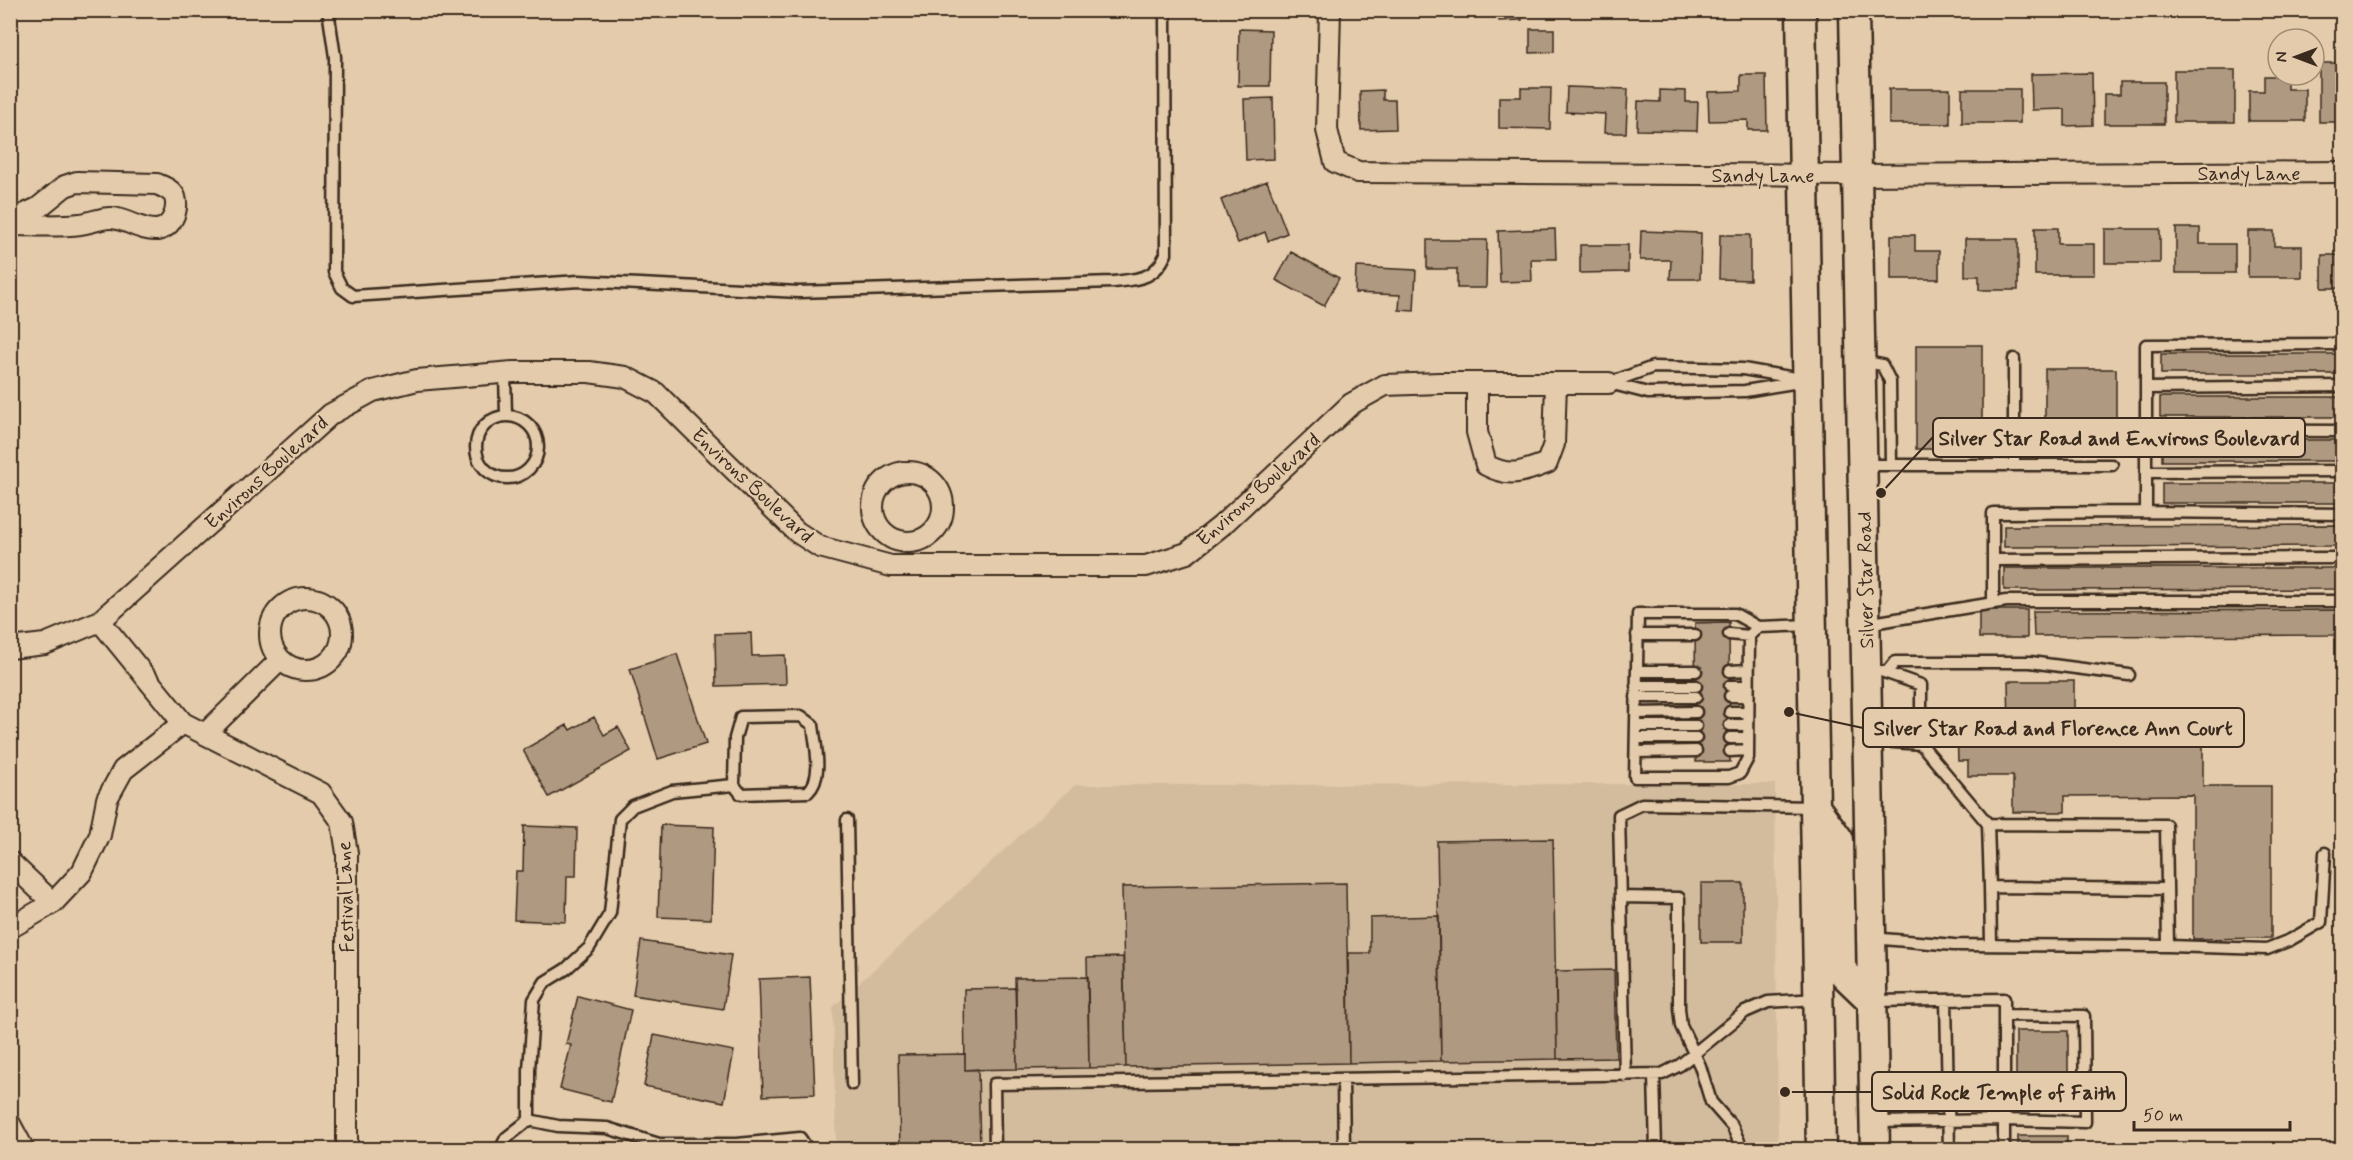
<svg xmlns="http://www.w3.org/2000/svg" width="2353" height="1160" viewBox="0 0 2353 1160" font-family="Mynerve,sans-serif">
<rect width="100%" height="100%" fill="#e3cbab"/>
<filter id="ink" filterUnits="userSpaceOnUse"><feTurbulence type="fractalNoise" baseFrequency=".0167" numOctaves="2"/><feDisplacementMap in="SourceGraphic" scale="12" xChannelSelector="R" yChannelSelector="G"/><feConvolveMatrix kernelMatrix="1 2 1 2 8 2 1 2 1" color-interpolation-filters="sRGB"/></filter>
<g filter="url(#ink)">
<path fill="#d3bc9e" d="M1775 784 1778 1149H836L833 1007 1075 785Z"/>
<path fill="#af9980" stroke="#3b2a1e" stroke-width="1.5" d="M1244 10H1272V14L1244 13Z
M1499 10H1522V20L1499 21Z
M1239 29 1271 30 1270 86H1238Z
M1530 29H1554V52L1530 53Z
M2319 63H2338V76H2342V122H2319Z
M2174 70H2235V122H2174Z
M2092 73 2093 125 2065 126V109L2032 110 2031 74Z
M1741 75H1766L1767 130H1748V120L1709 121 1708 92 1741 91Z
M2264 76H2287V89H2305V121H2249V91H2264Z
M2120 82H2164V124H2104V94H2120Z
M1567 87 1628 89 1626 133H1604L1605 114 1566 112Z
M1521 88H1551L1550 129 1499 128V97H1521Z
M1889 89H1950V124H1889Z
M1962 89H2020V123H1962Z
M1383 90V100H1395L1396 129 1361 130 1360 91Z
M1660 90 1686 91V102H1698L1697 131 1637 130 1638 101 1660 102Z
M1273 98 1274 159 1246 160 1244 99Z
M1267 181 1287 233 1268 241 1265 232 1238 243 1221 200Z
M2035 228H2058V244H2094V275H2035Z
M2176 228H2200V244H2235V273H2176Z
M1555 229 1556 259H1531L1532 281 1500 282 1498 231Z
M2105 229H2160V263H2105Z
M1641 231 1701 233 1700 279H1670L1671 260H1640Z
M2248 231H2274V246H2302V277H2248Z
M1720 235H1750V280L1719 279Z
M1891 235H1915V251H1939V279H1891Z
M1965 239H2018V290H1979V276H1965Z
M1427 240H1487L1486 288H1457V269H1427Z
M1580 245H1628V272L1580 273Z
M1291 252 1339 278 1324 306 1276 280Z
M2322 255H2342V288H2322Z
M1356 267 1416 270 1414 311 1399 310 1400 295 1355 293Z
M1916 345H1982V449H1916Z
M2161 354H2342V374H2161Z
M2045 369H2116V441H2045Z
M2160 397H2342V417H2160Z
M2162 440H2342V461H2162Z
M2162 483H2342V503H2162Z
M2342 525V546L2004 547V526Z
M2004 568H2342V589L2004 590Z
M1979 610H2027V638H1979Z
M2342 610V635L2034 636 2033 611Z
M1729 622 1730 762H1696L1695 623Z
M751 633 752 656 785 655 786 684 716 686 715 634Z
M677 654 706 744 658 759 630 669Z
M2008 681H2074V731L2203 730V786H2271V938L2193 939V795L2065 796V812H2013V776H1968V761H1958L1957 728H2009Z
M594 717 604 735 618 727 631 751 549 797 523 750 567 725 570 730Z
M661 825 714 827 711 919 658 917Z
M524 826 577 828 576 876H567L566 922 514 920 516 871H523Z
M1553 839 1557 1059 1441 1061 1437 841Z
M1346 883 1349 1063 1126 1067 1122 887Z
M1701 883H1743V942H1701Z
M1439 916 1441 1061 1349 1063 1348 953H1370V918Z
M641 941 731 955 723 1009 633 995Z
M1123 957 1126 1067 1089 1068 1087 958Z
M1614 970 1616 1058 1557 1059 1556 971Z
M810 977 815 1094 763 1096 759 979Z
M1088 977 1089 1068 1017 1069 1015 978Z
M1016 988 1017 1069 965 1070 964 989Z
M578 996 631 1010 611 1102 560 1089 571 1045 566 1044Z
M2016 1031H2068V1109H2016Z
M654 1035 734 1051 724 1102 644 1086Z
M965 1054V1070L978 1069 980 1150H900L898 1055Z
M2018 1136H2067V1150H2018Z"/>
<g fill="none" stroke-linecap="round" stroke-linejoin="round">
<defs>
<path id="service" d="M328 10 335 57 334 272 342 288 353 296 579 281 799 292 1113 282C1139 279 1154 280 1166 254L1165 10
M2014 359V465
M1861 361 1882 365 1890 381 1891 465
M505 373 506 416
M1609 383 1653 367 1743 369 1807 380
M1609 383 1648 393 1745 391 1799 382
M2146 388 2342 386
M476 447a31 31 0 1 1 62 0a31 31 0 1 1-62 0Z
M2146 430 2342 431
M1863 465H2112
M2147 472 2342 471
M2146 512 2342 514
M1993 560 2342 558
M1993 602V513L2146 512V345L2342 344
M1866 624 2006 601H2342
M1758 627 1735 614H1638L1635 777H1729L1740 773 1748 758 1749 636 1758 627 1812 625
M1729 634 1749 636
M1637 635H1695
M1637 671H1696
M1730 671 1747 670
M1881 671 1921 685V744
M1886 673 1895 662H2030L2129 675
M1636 686H1696
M1730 686H1747
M1730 696H1747
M1636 697H1696
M1730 712H1747
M1636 713 1696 712
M1730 725H1748
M1636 726H1696
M1636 738H1696
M1730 738H1748
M1868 740 1921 744 1988 824 2166 825 2168 946 1954 945 1871 938
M1730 751 1748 750
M1636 752 1696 751
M847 820 852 1084
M1988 824 1990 887 2167 889
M1990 887 1991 945
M1621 897 1679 898V1008L1681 1026 1700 1066 1711 1102 1732 1126 1743 1150
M2168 946 2267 949 2290 940 2321 922 2325 853
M1946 1000 1949 1150
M1872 1001 2004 999V1120L1877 1122
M2004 1015 2084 1016 2085 1122 2004 1120V1150
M1654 1075 1656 1150
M1625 1076 1619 815 1642 804 1815 807
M1343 1080 1344 1150
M529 1120V1070L534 1000 545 982 566 969 589 948 610 913 620 819 633 806 672 791 734 785 741 794 808 792C824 777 815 744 813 725L801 716 741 717 735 738 734 785
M500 1150 506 1138 529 1120 558 1126 607 1128 659 1144H737L800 1138 808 1150
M995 1150 994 1084 1662 1074 1680 1065 1745 1012 1768 1002 1817 999"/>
<path id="minor" d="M1330 10 1327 130 1335 162 1358 172 1858 175 2342 172
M10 221 38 208 65 186 77 182 157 184C164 187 172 190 175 197 179 211 171 228 157 230 141 231 127 219 112 218 102 217 91 223 80 224 58 227 33 225 10 225
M1477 383V432L1486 465C1510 478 1523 472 1547 463L1554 444 1556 383
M873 507a35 35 0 1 1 70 0a35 35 0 1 1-70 0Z
M270 634a36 36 0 1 1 72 0a36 36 0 1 1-72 0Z
M100 621 183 723 321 793 342 822 347 853V1150
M10 648 45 644 100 621 331 414 373 391 417 380 513 372H589L625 377 656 393 797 532 820 547 891 566H1146L1187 553 1221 526 1351 404 1385 385 1440 383H1609
M205 734 280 660
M10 862 53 903
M10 928 53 903 82 872 100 835 107 799 123 770 183 723
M10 1124 24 1150"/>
<path id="secondary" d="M1801 10 1821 1150
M1854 10 1875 1150
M1815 807 1839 840 1841 966 1845 975 1872 1001"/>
</defs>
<use href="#service" stroke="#3b2a1e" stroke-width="15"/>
<use href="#minor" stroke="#3b2a1e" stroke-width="24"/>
<use href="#secondary" stroke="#3b2a1e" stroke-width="33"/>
<use href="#service" stroke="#e3cbab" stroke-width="10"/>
<use href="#minor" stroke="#e3cbab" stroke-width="20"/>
<use href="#secondary" stroke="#e3cbab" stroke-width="28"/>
</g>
</g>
<g text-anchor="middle" stroke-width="4.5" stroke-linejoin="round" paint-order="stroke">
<g font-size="20" fill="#3b2a1e" stroke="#e3cbab">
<text x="2249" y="180">Sandy Lane</text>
<text x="1763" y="182">Sandy Lane</text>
<text transform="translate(266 472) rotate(-42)" y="7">Environs Boulevard</text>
<text transform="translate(753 485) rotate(43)" y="7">Environs Boulevard</text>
<text transform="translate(1258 489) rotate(-42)" y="7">Environs Boulevard</text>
<text transform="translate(1865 580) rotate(-91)" y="7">Silver Star Road</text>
<text transform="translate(345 897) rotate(-92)" y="7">Festival Lane</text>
</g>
</g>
<path fill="none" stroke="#3b2a1e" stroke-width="2" d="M1881 493L1933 437M1789 712L1863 728M1785 1092L1872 1092"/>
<g fill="#3b2a1e" stroke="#e3cbab" stroke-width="2">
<circle cx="1881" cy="493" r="6"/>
<circle cx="1789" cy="712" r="6"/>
<circle cx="1785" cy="1092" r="6"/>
</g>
<g fill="#e3cbab" stroke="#3b2a1e" stroke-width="2">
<rect x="1933" y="418" width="372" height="39" rx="6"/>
<rect x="1863" y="708" width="381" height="39" rx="6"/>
<rect x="1872" y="1072" width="254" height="39" rx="6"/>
</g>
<g font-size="21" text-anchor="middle" font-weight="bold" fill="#3b2a1e">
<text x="2119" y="445">Silver Star Road and Environs Boulevard</text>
<text x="2053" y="735">Silver Star Road and Florence Ann Court</text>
<text x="1999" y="1099">Solid Rock Temple of Faith</text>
</g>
<rect width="2353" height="1160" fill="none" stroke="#e3cbab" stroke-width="36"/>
<rect x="18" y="18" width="2317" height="1124" fill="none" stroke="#3b2a1e" stroke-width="2" filter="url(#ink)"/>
<g transform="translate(2296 57) rotate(270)"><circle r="28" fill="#e3cbab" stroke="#a08b73" stroke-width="1.5"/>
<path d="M0-4.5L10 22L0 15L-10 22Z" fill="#3b2a1e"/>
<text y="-9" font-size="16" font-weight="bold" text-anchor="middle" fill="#3b2a1e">N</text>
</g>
<path d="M2134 1121v9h156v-9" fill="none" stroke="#3b2a1e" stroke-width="3"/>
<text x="2143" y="1121" font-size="18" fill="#3b2a1e" stroke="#e3cbab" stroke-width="4.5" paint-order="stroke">50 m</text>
</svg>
